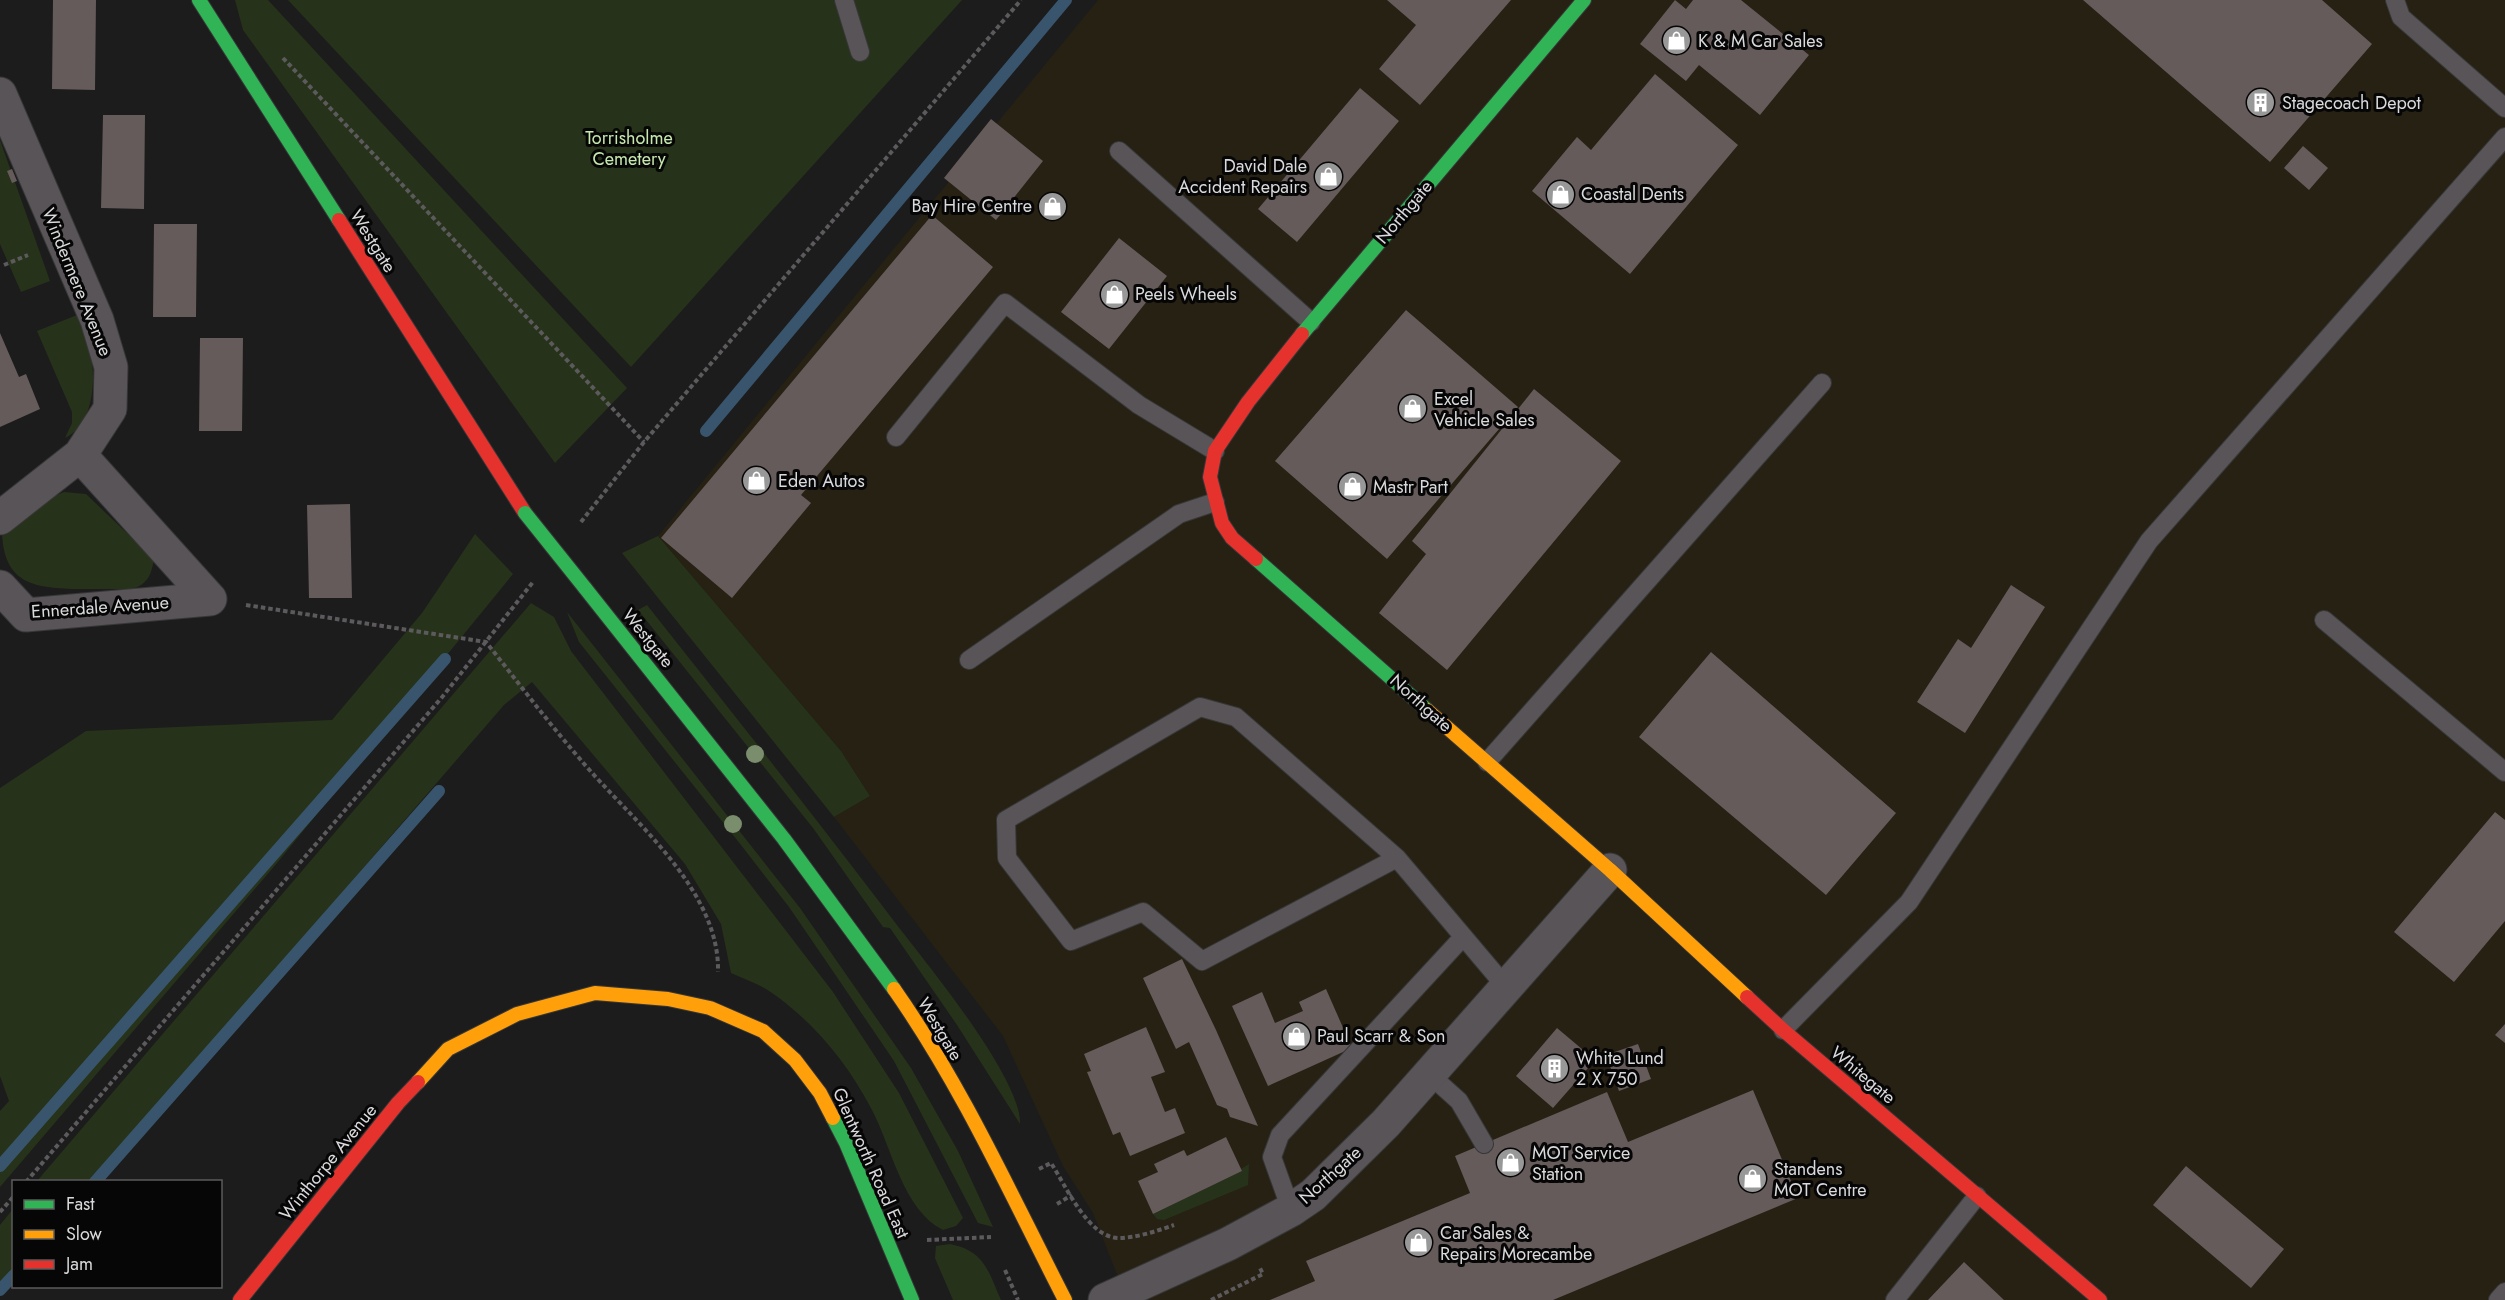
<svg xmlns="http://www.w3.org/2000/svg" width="2505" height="1300" viewBox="0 0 2505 1300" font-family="Jost,sans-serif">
<rect width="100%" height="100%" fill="#1c1c1d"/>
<path fill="#272113" d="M1098 0H2505V1300H1127L1093 1213 1063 1166 1003 1036 834 817 870 796 841 751 658 536Z"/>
<path fill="#26331a" d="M235 0H268L627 388 555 463 243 30Z
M288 0H962L631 367Z
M0 140 50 281 21 292 0 244Z
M77 315C82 328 89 342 91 356 96 382 93 425 65 438L72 423V412L37 331Z
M64 492 86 494 154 559C151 576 148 583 133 589 114 589 95 589 76 589 33 588 4 583 2 533L43 501Z
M475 534 513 574 277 863 0 1187V1111L9 1101 0 1076V788L86 731 332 720 422 613Z
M658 536 841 751 870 796 834 817 622 553Z
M531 603 554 617 571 651 833 992 899 1093 963 1218 956 1226 943 1230C903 1210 892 1148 872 1110 848 1064 815 1023 772 993 760 984 744 979 731 973L721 924 685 864 532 682 504 705 93 1181H37Z
M647 605C731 711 815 817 897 925 927 964 1022 1079 1020 1124L957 1025 890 928 883 927 813 828 638 610Z
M567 612 800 908 911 1068 958 1151 993 1227 978 1223 894 1061 828 964 789 907 741 845 579 642Z
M1249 1164 1248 1185 1164 1220 1157 1219 1153 1214 1242 1171 1241 1169Z
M13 1209V1273L0 1289V1225Z
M950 1244C985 1251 988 1271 1001 1300H953L935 1258 936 1246Z"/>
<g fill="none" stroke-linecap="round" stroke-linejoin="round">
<path stroke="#39556d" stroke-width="12" d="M706 431 1066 0
M0 1166 445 659
M95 1182 439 791
M0 1290 14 1275"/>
</g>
<path fill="#645b5a" d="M53 0H96L95 90 52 89Z
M1387 0H1511L1420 105 1379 69 1416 25Z
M1675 0 1686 9 1693 0H1741L1809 55 1760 115 1699 65 1686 81 1640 44Z
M2083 0H2322L2372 44 2270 162Z
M1655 74 1738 145 1630 274 1532 191 1577 137 1591 150Z
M1360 88 1399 121 1297 242 1258 209Z
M103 115H145L144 209 101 208Z
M991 119 1043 161 996 220 944 178Z
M2303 146 2328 168 2309 190 2284 168Z
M12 169 17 181 12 183 7 171Z
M932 215 993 267 801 495 811 503 732 598 661 538Z
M154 224H197L196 317H153Z
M1119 238 1167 276 1109 349 1061 312Z
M1406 310 1518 407 1387 559 1275 461Z
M0 333 19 377 26 374 40 409 0 427Z
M200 338H243L242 431H199Z
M1534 389 1621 461 1447 670 1379 613 1426 554 1412 541Z
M350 504 352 598H309L307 505Z
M2011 585 2045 607 1965 733 1917 702 1958 639 1971 648Z
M1711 652 1896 813 1826 895 1639 737Z
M2495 812 2505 820V921L2454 982 2394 932Z
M1182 959 1216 1030 1258 1126 1230 1117 1227 1109 1217 1105 1189 1042 1176 1049 1143 978Z
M1326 989 1352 1048 1268 1086 1232 1006 1262 992 1275 1023 1303 1011 1299 1002Z
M2505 1024V1043L2495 1035Z
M1146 1027 1165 1072 1151 1077 1165 1112 1175 1108 1185 1133 1130 1156 1120 1132 1113 1135 1087 1072 1091 1071 1084 1054Z
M1557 1028 1595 1060 1553 1108 1516 1076Z
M1638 1044 1651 1079 1619 1091 1606 1055Z
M1753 1090 1798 1198 1553 1300H1270L1315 1281 1306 1261 1470 1193 1455 1156 1607 1092 1628 1142Z
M1226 1137 1242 1171 1153 1214 1138 1181 1158 1172 1154 1164 1184 1150 1187 1156Z
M2186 1166 2284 1249 2251 1288 2153 1205Z
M1964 1262 2004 1300H1928Z"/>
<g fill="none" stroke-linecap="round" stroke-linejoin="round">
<defs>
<path id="lane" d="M844 0 860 52
M2395 0 2401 17 2505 108
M1119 151 1311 322
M896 437 1005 303 1139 405 1215 451
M2324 620 2505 772
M969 660 1179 514 1215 502
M1487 762 1822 383
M1397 858 1202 961 1143 912 1071 941 1007 858 1006 820 1200 707 1236 717 1397 858 1506 987
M1783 1030 1909 902 2149 541 2505 137
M1429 1074 1459 1101 1484 1144
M1291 1210 1272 1157 1280 1135 1463 937
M1895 1300 1977 1196
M2498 1300 2505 1292"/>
<path id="street" d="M0 94 97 320 111 367 110 409 80 455 0 518
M80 455 210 599
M0 587 26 615 210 599
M1105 1300 1228 1244 1291 1210 1313 1195 1386 1123 1610 870"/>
<path id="fast" d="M199 0 339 220
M1302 334 1584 0
M1256 559 1427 710
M585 588 784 839 894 989
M833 1118 846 1143 912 1300"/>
<path id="slow" d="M1427 710 1610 870 1747 997
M894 989C962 1086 1011 1195 1065 1300
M418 1082 448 1049 517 1014 595 993 668 999 710 1008 763 1031 795 1060 820 1093 833 1118"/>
<path id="jam" d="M339 220 525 513
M1256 559 1232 538 1222 523 1210 477 1215 451 1248 402 1302 334
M1747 997 1783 1030 2100 1300
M240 1300 398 1103 418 1082"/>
</defs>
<use href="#lane" stroke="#373738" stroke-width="20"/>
<use href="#street" stroke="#373738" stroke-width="35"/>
<use href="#fast" stroke="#373738" stroke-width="16"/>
<use href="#slow" stroke="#373738" stroke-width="16"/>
<use href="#jam" stroke="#373738" stroke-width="16"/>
<path stroke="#5d5a5d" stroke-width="4" stroke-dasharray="4.5 3" stroke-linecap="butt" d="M283 58 644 442
M4 265 28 255
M581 522 644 442 1021 0
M246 605 486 642C517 681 547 721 580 759 629 818 720 888 718 972
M1039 1169 1051 1163C1066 1186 1088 1237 1118 1238 1136 1238 1157 1231 1174 1225
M26 1182 443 696 533 582
M1057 1204 1072 1195
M0 1212 14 1196
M927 1240 991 1237
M1005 1270 1018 1300
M1211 1300 1263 1274 1260 1268"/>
<use href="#lane" stroke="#585457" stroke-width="18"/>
<use href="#street" stroke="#585457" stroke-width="33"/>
<use href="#fast" stroke="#30b455" stroke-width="14"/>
<use href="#slow" stroke="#ff9f0a" stroke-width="14"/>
<use href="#jam" stroke="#e5322d" stroke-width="14"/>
<defs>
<path id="fast-bridge" d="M525 513 585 588"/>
</defs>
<use href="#fast-bridge" stroke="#373738" stroke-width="16" stroke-linecap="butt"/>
<use href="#fast-bridge" stroke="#30b455" stroke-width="14"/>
</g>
<g fill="#7a8d6c">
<circle cx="755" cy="754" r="9"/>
<circle cx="733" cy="824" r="9"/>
</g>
<defs>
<symbol id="shop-disc" viewBox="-11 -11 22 22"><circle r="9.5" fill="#989899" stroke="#070607"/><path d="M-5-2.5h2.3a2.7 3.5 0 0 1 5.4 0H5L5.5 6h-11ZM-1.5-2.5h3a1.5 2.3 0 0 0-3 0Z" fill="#fff"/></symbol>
<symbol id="building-disc" viewBox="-11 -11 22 22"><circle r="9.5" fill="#989899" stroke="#070607"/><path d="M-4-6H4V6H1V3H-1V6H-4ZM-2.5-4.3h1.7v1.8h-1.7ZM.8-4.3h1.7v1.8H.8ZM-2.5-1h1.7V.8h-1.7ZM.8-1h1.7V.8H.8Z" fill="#fff"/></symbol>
</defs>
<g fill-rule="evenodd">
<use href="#shop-disc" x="1660" y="24" width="33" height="33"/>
<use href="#building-disc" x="2244" y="86" width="33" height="33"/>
<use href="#shop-disc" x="1312" y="160" width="33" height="33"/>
<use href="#shop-disc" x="1544" y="178" width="33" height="33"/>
<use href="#shop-disc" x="1036" y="190" width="33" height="33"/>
<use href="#shop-disc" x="1098" y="278" width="33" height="33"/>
<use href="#shop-disc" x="1396" y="392" width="33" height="33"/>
<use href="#shop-disc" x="740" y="464" width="33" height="33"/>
<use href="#shop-disc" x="1336" y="470" width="33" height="33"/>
<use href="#shop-disc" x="1280" y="1020" width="33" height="33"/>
<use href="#building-disc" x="1538" y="1052" width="33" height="33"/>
<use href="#shop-disc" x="1494" y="1146" width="33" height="33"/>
<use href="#shop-disc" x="1736" y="1162" width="33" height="33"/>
<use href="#shop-disc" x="1402" y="1226" width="33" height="33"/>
</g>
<g text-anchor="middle" stroke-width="6" stroke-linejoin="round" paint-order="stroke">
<g font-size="18" fill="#dadadc" stroke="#070607" text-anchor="start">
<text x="1698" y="47">K &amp; M Car Sales</text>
<text x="2282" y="109">Stagecoach Depot</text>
<text x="1307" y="172" text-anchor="end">David Dale<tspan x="1307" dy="21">Accident Repairs</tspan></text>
<text x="1581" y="200">Coastal Dents</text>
<text x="1032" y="212" text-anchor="end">Bay Hire Centre</text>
<text x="1135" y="300">Peels Wheels</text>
<text x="1434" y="405">Excel<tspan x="1434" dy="21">Vehicle Sales</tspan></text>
<text x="778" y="487">Eden Autos</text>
<text x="1373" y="493">Mastr Part</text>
<text x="1317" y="1042">Paul Scarr &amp; Son</text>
<text x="1576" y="1064">White Lund<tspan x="1576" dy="21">2 X 750</tspan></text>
<text x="1532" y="1159">MOT Service<tspan x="1532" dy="21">Station</tspan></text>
<text x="1774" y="1175">Standens<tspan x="1774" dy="21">MOT Centre</tspan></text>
<text x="1440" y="1239">Car Sales &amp;<tspan x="1440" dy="21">Repairs Morecambe</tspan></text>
</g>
<g font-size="18" fill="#c7e9ad" stroke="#070607">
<text x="629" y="144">Torrisholme<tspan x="629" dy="21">Cemetery</tspan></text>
</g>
<g font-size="18" fill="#dadadc" stroke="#070607">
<text transform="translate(1404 212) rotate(-50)" y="6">Northgate</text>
<text transform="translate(373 241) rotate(58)" y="6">Westgate</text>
<text transform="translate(77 282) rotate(68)" y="6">Windermere Avenue</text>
<text transform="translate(100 607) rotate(-4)" y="6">Ennerdale Avenue</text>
<text transform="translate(648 638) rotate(51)" y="6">Westgate</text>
<text transform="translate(1421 703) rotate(42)" y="6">Northgate</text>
<text transform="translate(940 1029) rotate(59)" y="6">Westgate</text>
<text transform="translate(1863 1075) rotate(40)" y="6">Whitegate</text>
<text transform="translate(328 1162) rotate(-51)" y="6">Winthorpe Avenue</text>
<text transform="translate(871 1163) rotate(66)" y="6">Glentworth Road East</text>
<text transform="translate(1330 1175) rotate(-42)" y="6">Northgate</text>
</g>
</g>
<rect x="12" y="1180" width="210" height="108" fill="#070607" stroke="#5b5b5c" stroke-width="1.5"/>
<rect x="24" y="1200" width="30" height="9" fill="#30b455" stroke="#5b5b5c" stroke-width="1.5"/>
<text x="66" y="1210" font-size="18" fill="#dadadc">Fast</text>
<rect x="24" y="1230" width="30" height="9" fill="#ff9f0a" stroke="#5b5b5c" stroke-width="1.5"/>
<text x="66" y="1240" font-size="18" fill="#dadadc">Slow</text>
<rect x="24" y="1260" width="30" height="9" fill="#e5322d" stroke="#5b5b5c" stroke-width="1.5"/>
<text x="66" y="1270" font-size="18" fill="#dadadc">Jam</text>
</svg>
